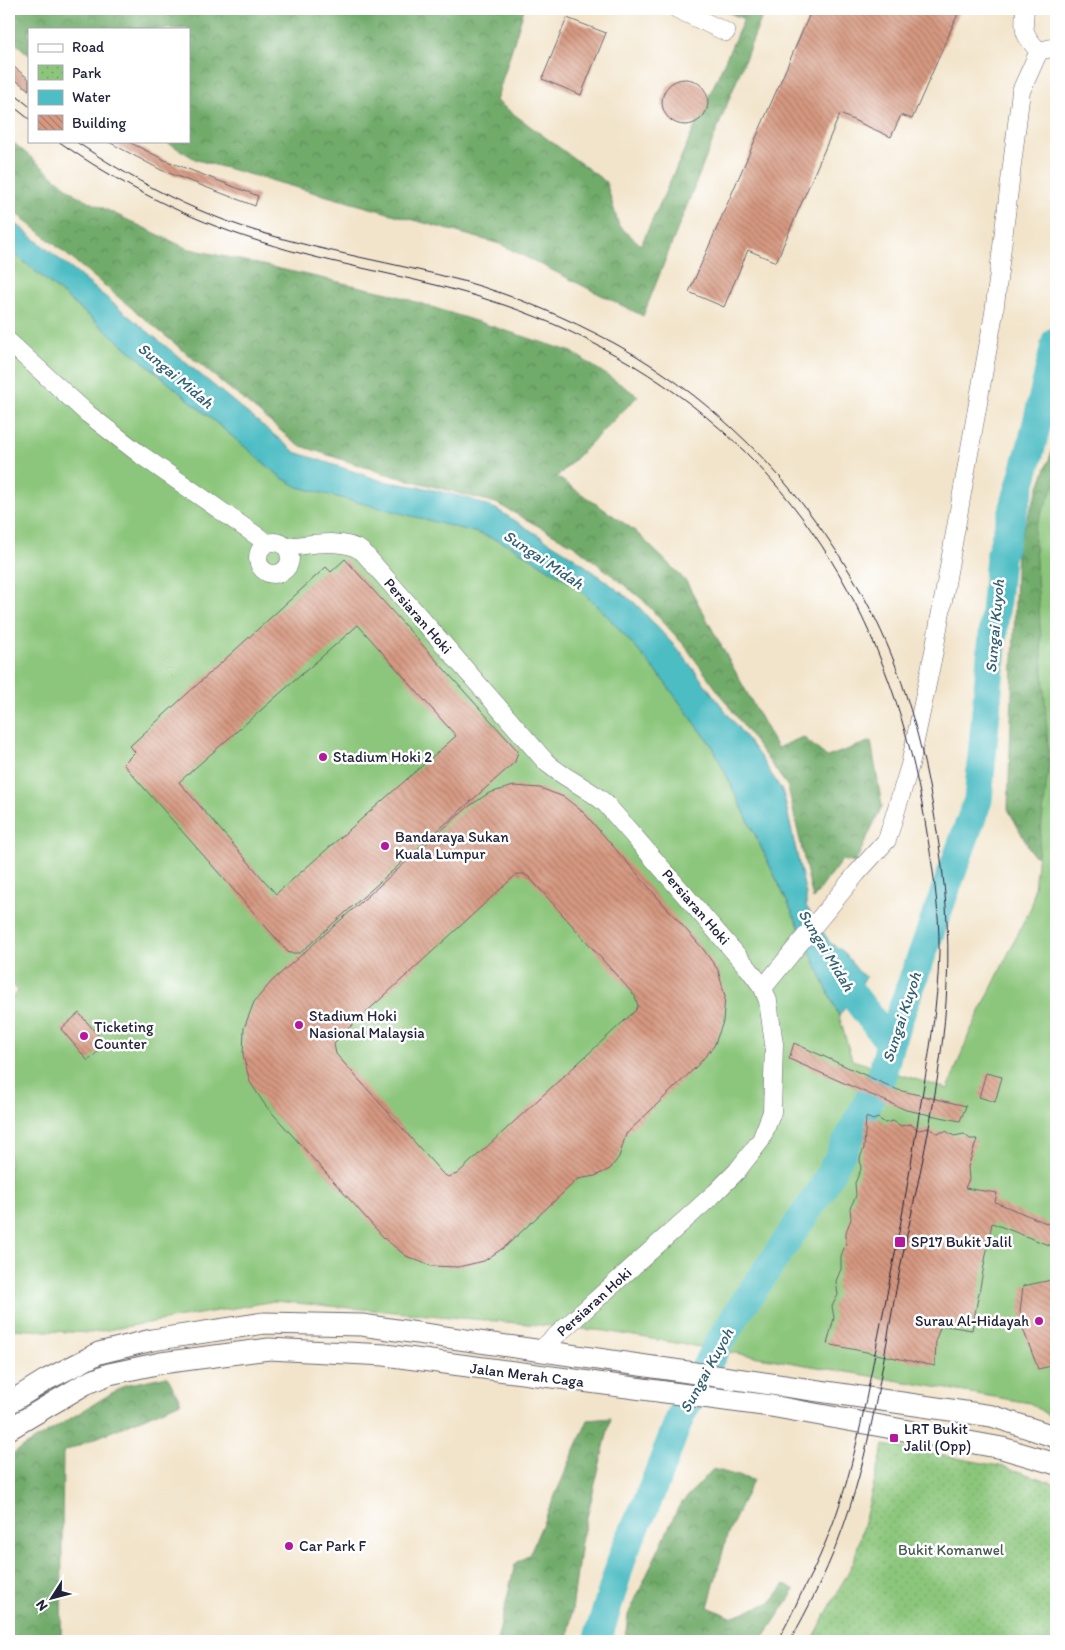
<svg xmlns="http://www.w3.org/2000/svg" width="1065" height="1650" viewBox="0 0 1065 1650" font-family="Itim,sans-serif">
<defs>
<pattern id="forest-crowns" width="20" height="18" patternUnits="userSpaceOnUse" patternTransform="scale(1.25)"><rect width="20" height="18" fill="#71ab6b"/><path d="M2 6a3 3 0 1 1 6 0M12 15a3 3 0 1 1 6 0" fill="none" stroke="#5c8b59"/></pattern>
<pattern id="park-dots" width="8" height="8" patternUnits="userSpaceOnUse" patternTransform="scale(1.25)"><rect width="8" height="8" fill="#8cc67b"/><path d="M2 2h.1M6 6h.1" fill="none" stroke="#78aa6b" stroke-width="1.8" stroke-linecap="round"/></pattern>
<pattern id="building-back-hatch" width="6" height="6" patternUnits="userSpaceOnUse" patternTransform="scale(1.25)"><rect width="6" height="6" fill="#d69880"/><path d="M-1 5l2 2M0 0l6 6M5-1l2 2" fill="none" stroke="#ad7c6a"/></pattern>
</defs>
<rect width="100%" height="100%" fill="#fff"/>
<filter id="ink" filterUnits="userSpaceOnUse"><feTurbulence type="fractalNoise" baseFrequency=".02" numOctaves="2"/><feDisplacementMap in="SourceGraphic" scale="10" xChannelSelector="R" yChannelSelector="G"/><feConvolveMatrix kernelMatrix="1 2 1 2 8 2 1 2 1" color-interpolation-filters="sRGB"/></filter>
<filter id="wash" filterUnits="userSpaceOnUse"><feTurbulence type="fractalNoise" baseFrequency=".0096" numOctaves="4" result="noise"/><feDisplacementMap in="SourceGraphic" scale="20" xChannelSelector="R" yChannelSelector="G"/><feGaussianBlur stdDeviation="1.12" result="paint"/><feColorMatrix in="noise" values="0 0 0 0 0 0 0 0 0 0 0 0 0 0 0 0 0 1.4 0 .05"/><feComposite in="paint" operator="in"/></filter>
<g filter="url(#wash)">
<rect width="100%" height="100%" fill="#f2e4ca"/>
<path fill="url(#forest-crowns)" stroke="#4a6653" d="M9 9H524L496 101 606 182 619 226 641 245 744 19 720 9H765L643 316 500 244 197 160 165 141H189V29H29V55L9 37Z
M9 139 76 195 186 248 388 293 572 352 638 396 557 477 634 530 686 581 777 748 803 737 827 757 871 741 882 806 855 863 842 860 813 899 788 787 685 646 642 599 575 546 496 503 383 473 298 445 9 207Z
M1056 441V860L1033 855 1008 809 1017 545Z
M167 1376 181 1402 63 1452 61 1641H9V1456L125 1385Z
M611 1418 581 1542 568 1641H497L515 1564 529 1555 588 1420Z
M713 1469 753 1480 727 1536 708 1607 731 1617 771 1602 785 1584 795 1590 761 1641H625L628 1615 679 1506Z"/>
<path fill="url(#park-dots)" stroke="#57745b" d="M884 1445 1005 1467 1056 1484V1641H812L854 1561Z"/>
<path fill="#8cc67b" stroke="#57745b" d="M9 249 282 478 478 533 510 545 572 583 602 610 657 672 713 747 796 920 839 1016 852 1060 948 1089 969 1034 1032 905 1049 763 1034 530 1056 481V1421L1030 1403 605 1331 274 1301 90 1333 9 1329V1000L18 992 9 981Z"/>
<path fill="#4ebdc4" stroke="#387080" d="M9 218 295 452 382 481 425 488 467 498 496 509 572 556 635 603 681 653 759 755 783 792 806 895V906L830 943 843 951 858 971 866 977 839 1016 796 920 713 747 657 672 602 610 572 583 510 545 478 533 298 487 282 478 9 249Z"/>
<g fill="none" stroke-linecap="round" stroke-linejoin="round">
<path stroke="#4ebdc4" stroke-width="29" d="M832 961 853 995 890 1043
M597 1641 624 1552 648 1500 681 1415 715 1349 740 1309 822 1189 882 1075 890 1043 978 800 1000 557 1032 444 1056 341"/>
</g>
<g id="blocks">
<path fill="url(#building-back-hatch)" fill-rule="evenodd" d="M812 9H960L912 119 901 115 891 137 840 114 776 262 748 250 724 307 689 292Z
M567 18 606 33 581 95 542 79Z
M9 63 29 79V90L9 75Z
M662 102a23 23 0 1 1 46 0a23 23 0 1 1-46 0Z
M107 141H127L167 161 258 196 255 206 161 170Z
M345 559 518 751 515 762 300 953H289L123 764 135 752 130 746 326 567 331 572ZM358 625 456 736 276 894 179 782Z
M514 786 540 788 564 797 584 813 703 949 718 970 725 996 723 1022 714 1046 697 1066 626 1134 619 1157 610 1169 595 1176 578 1179 506 1246 484 1261 458 1267 431 1266 406 1256 385 1239 265 1105 250 1082 243 1055 244 1028 254 1002 272 981 468 807 489 793ZM517 874H524L529 877 635 996 638 1006 635 1011 457 1174 448 1177 442 1173 336 1054 334 1044 337 1039Z
M79 1013 106 1044 88 1061 61 1029Z
M794 1043 898 1090 966 1106 960 1121 906 1110 789 1059Z
M986 1073 1002 1077 995 1102 979 1097Z
M866 1117 873 1120 878 1118 885 1123 893 1121 901 1126 910 1124 919 1130 928 1128 937 1133 946 1131 954 1136 964 1134 970 1139H977L968 1167 969 1179 965 1188 997 1193 995 1202 1056 1227V1248L992 1223 972 1330 941 1325 936 1339 935 1366 827 1344 834 1318 832 1306 838 1295 836 1281 841 1269V1256L846 1243V1232L851 1219 850 1208 856 1196 855 1183 861 1169 860 1158 864 1148Z
M1056 1279V1365L1038 1369 1023 1329 1020 1312 1023 1286Z"/>
</g>
</g>
<g filter="url(#ink)">
<use href="#blocks" fill-opacity="0" stroke="#6b666d" stroke-width="1"/>
<g fill="none" stroke-linecap="round" stroke-linejoin="round">
<defs>
<path id="minor" d="M677 9 726 32
M1025 9C1023 30 1023 35 1039 51L1056 47
M9 342 88 414 141 455 267 543
M258 558a16 16 0 1 1 32 0a16 16 0 1 1-32 0Z
M286 547C310 545 344 537 363 552L546 762C564 779 588 787 606 804L749 969 763 988 768 1001 774 1044 772 1112 761 1140 737 1171 716 1192 539 1351
M763 988 857 873 887 840 910 765 934 651 994 313 1021 91 1039 51"/>
<path id="tertiary" d="M9 1403 46 1380 99 1353 152 1340 264 1323 362 1325 992 1416 1056 1437
M9 1429 85 1384 109 1374 161 1363 269 1349 385 1355 771 1406 1002 1448 1056 1464"/>
</defs>
<use href="#minor" stroke="#6b666d" stroke-width="19"/>
<use href="#tertiary" stroke="#6b666d" stroke-width="23"/>
<use href="#minor" stroke="#fff" stroke-width="18"/>
<use href="#tertiary" stroke="#fff" stroke-width="21"/>
<path stroke="#22223b" stroke-width="1" d="M9 90 29 106
M9 103 29 119
M58 141C119 184 187 219 258 241 338 267 424 277 504 305 549 320 592 341 633 365 802 467 893 629 925 821 932 864 940 909 939 952 938 1006 928 1061 919 1114 909 1178 898 1241 885 1304 868 1382 857 1468 826 1541 819 1560 809 1578 800 1596 793 1611 786 1627 777 1641
M75 141C131 179 191 211 256 231 324 252 395 263 463 281 515 296 566 317 614 343 726 404 818 504 875 618 908 685 926 759 937 832 945 883 950 932 947 984 943 1081 918 1178 899 1274 882 1363 871 1456 838 1541 825 1575 808 1609 790 1641"/>
</g>
</g>
<g fill="#b5179e" stroke="#fff" stroke-width="2">
<circle cx="323" cy="757" r="5"/>
<circle cx="385" cy="846" r="5"/>
<circle cx="299" cy="1025" r="5"/>
<circle cx="84" cy="1036" r="5"/>
<rect x="894" y="1236" width="12" height="12" rx="2.5"/>
<circle cx="1039" cy="1321" r="5"/>
<rect x="889" y="1433" width="10" height="10" rx="2.5"/>
<circle cx="289" cy="1546" r="5"/>
</g>
<g text-anchor="middle" stroke-width="5" stroke-linejoin="round" paint-order="stroke">
<g font-size="15" fill="#22223b" stroke="#fff">
<text transform="translate(418 616) rotate(49)" y="5">Persiaran Hoki</text>
<text transform="translate(696 907) rotate(49)" y="5">Persiaran Hoki</text>
<text transform="translate(594 1302) rotate(-42)" y="5">Persiaran Hoki</text>
<text transform="translate(527 1375) rotate(7)" y="5">Jalan Merah Caga</text>
</g>
<g font-size="15" fill="#22223b" stroke="#fff" text-anchor="start">
<text x="333" y="762">Stadium Hoki 2</text>
<text x="395" y="842">Bandaraya Sukan<tspan x="395" dy="17">Kuala Lumpur</tspan></text>
<text x="309" y="1021">Stadium Hoki<tspan x="309" dy="17">Nasional Malaysia</tspan></text>
<text x="94" y="1032">Ticketing<tspan x="94" dy="17">Counter</tspan></text>
<text x="911" y="1247">SP17 Bukit Jalil</text>
<text x="1029" y="1326" text-anchor="end">Surau Al-Hidayah</text>
<text x="904" y="1434">LRT Bukit<tspan x="904" dy="17">Jalil (Opp)</tspan></text>
<text x="299" y="1551">Car Park F</text>
</g>
<g font-size="15" fill="#475b51" stroke="#fff">
<text x="951" y="1555">Bukit Komanwel</text>
</g>
<g font-size="16" font-style="italic" fill="#346072" stroke="#fff">
<text transform="translate(176 375) rotate(40)" y="6">Sungai Midah</text>
<text transform="translate(544 559) rotate(34)" y="6">Sungai Midah</text>
<text transform="translate(994 626) rotate(-85)" y="6">Sungai Kuyoh</text>
<text transform="translate(827 950) rotate(59)" y="6">Sungai Midah</text>
<text transform="translate(901 1017) rotate(-72)" y="6">Sungai Kuyoh</text>
<text transform="translate(706 1370) rotate(-61)" y="6">Sungai Kuyoh</text>
</g>
</g>
<rect width="1065" height="1650" fill="none" stroke="#fff" stroke-width="30"/>
<rect x="28" y="28" width="162" height="115" fill="#ffffff" stroke="#a7a7b1"/>
<rect x="38" y="44" width="25" height="8" fill="#ffffff" stroke="#a7a7b1"/>
<text x="72" y="52" font-size="15" fill="#22223b">Road</text>
<rect x="38" y="65" width="25" height="15" fill="url(#park-dots)" stroke="#a7a7b1"/>
<text x="72" y="78" font-size="15" fill="#22223b">Park</text>
<rect x="38" y="90" width="25" height="15" fill="#4ebdc4" stroke="#a7a7b1"/>
<text x="72" y="102" font-size="15" fill="#22223b">Water</text>
<rect x="38" y="115" width="25" height="15" fill="url(#building-back-hatch)" stroke="#a7a7b1"/>
<text x="72" y="128" font-size="15" fill="#22223b">Building</text>
<g transform="translate(52 1598) rotate(234)" stroke="#ffffff" stroke-width="4" paint-order="stroke">
<path d="M0-4L9 19L0 12L-9 19Z" fill="#22223b"/>
<text y="-8" font-size="14" font-weight="bold" text-anchor="middle" fill="#22223b">N</text>
</g>
</svg>
